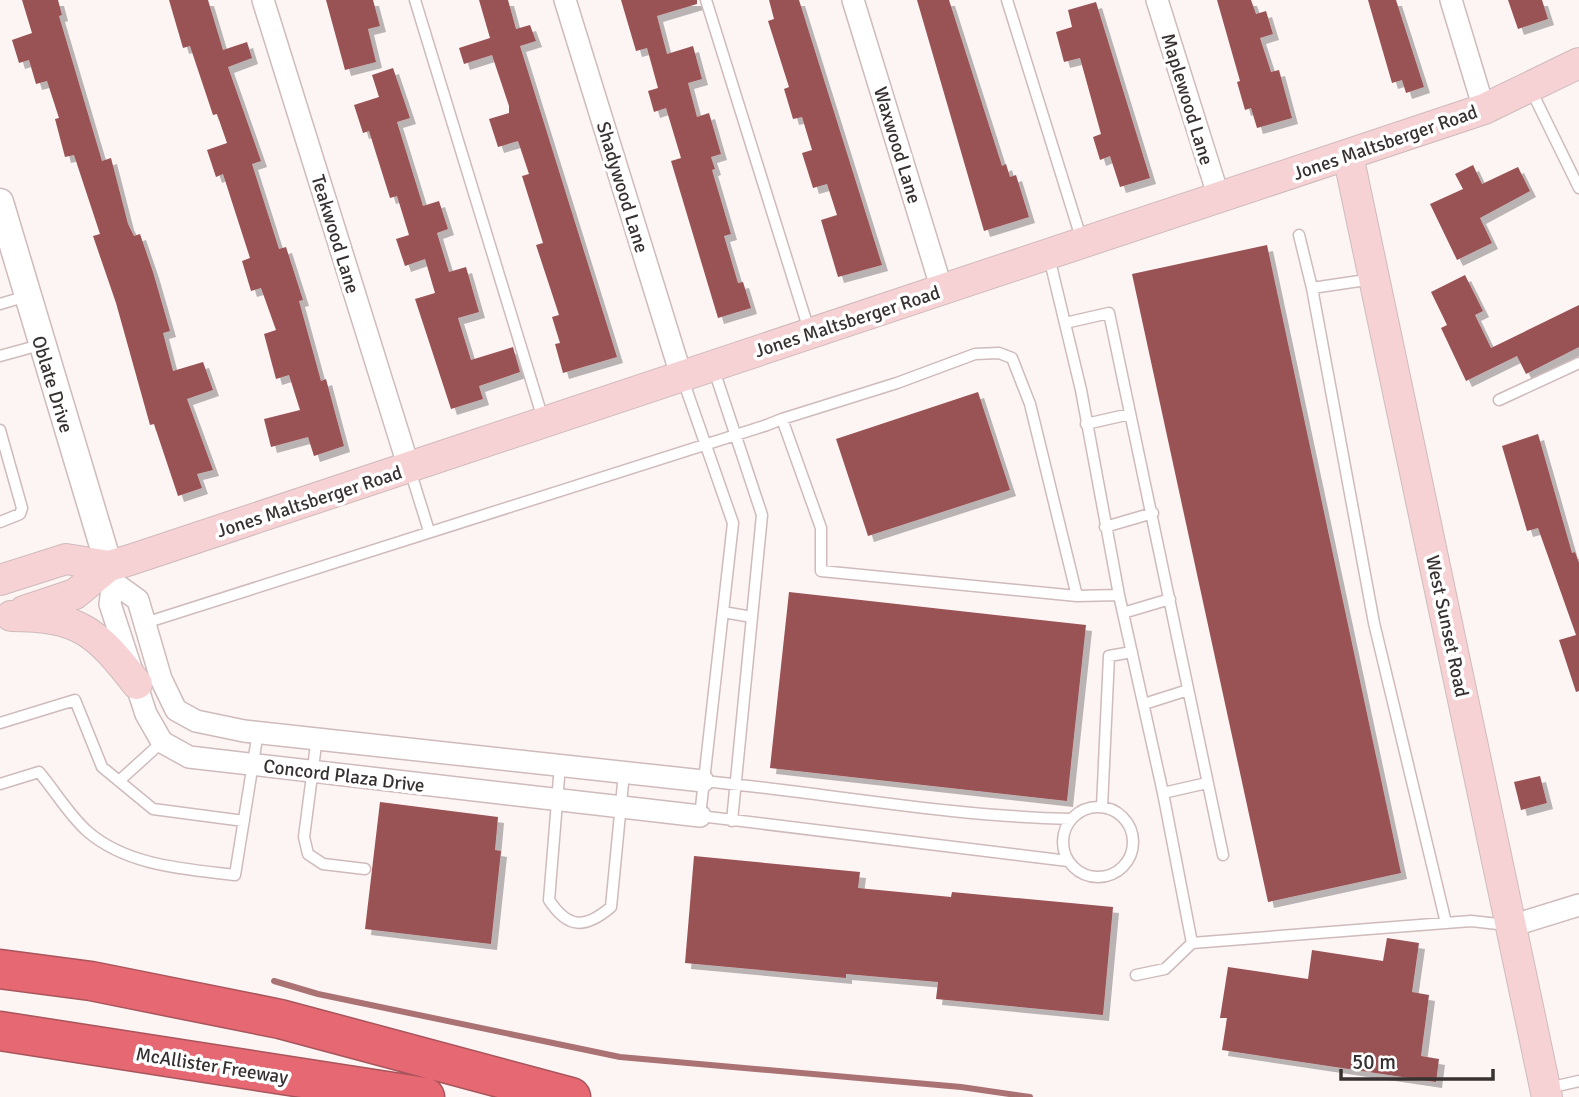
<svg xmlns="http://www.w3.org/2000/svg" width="1579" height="1097" viewBox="0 0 1579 1097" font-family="Signika,sans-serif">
<defs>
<filter id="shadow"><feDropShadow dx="6" dy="6" stdDeviation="0" flood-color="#0004"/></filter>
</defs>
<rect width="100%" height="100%" fill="#fdf4f4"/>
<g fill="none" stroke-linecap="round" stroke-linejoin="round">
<path stroke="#ab7274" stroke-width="6" d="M274 981 318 994 620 1057 961 1087 1030 1097"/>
</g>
<path fill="#995255" filter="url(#shadow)" d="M22 0H58L62 15 59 16 102 161 111 158 128 224 134 236 140 234 153 272 170 331 163 333 173 371 203 362 213 390 187 399 213 470 197 474 202 488 178 496 154 424 150 425 116 303 93 236 100 234 74 155 65 157 55 119 59 118 47 81 36 84 29 60 19 63 12 40 32 33Z
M169 0H208L223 50 247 42 252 58 228 67 261 161 252 164 279 249 286 247 303 300 299 301 321 381 326 379 344 446 314 456 308 437 271 447 264 419 300 410 289 375 276 379 264 334 276 330 261 288 251 291 242 261 250 258 223 174 216 177 207 150 227 143 217 114 213 115 190 46 183 48Z
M326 0H373L380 26 368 29 376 62 345 70Z
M479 0H508L516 29 530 25 536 41 520 46 617 357 563 373 555 344 560 343 552 317 559 315 536 245 543 243 522 176 529 174 518 141 498 147 489 119 509 113V106L492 55 464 64 459 48 490 38Z
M621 0H697V4L657 16 667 54 693 46 702 79 688 83 697 117 709 113 721 154 711 157 715 169 712 170 731 234 724 236 738 283 743 282 751 308 718 318 671 161 681 158 666 108 654 112 648 91 658 88 647 48 636 51Z
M769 0H799L882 265 838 277 821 220 837 215 827 184 813 188 802 153 812 150 802 117 793 119 784 89 789 87 768 21 774 19Z
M917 0H949L1002 166 1006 164 1010 177 1016 175 1029 217 984 231Z
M1217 0H1251L1256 14 1266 11 1273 34 1260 38 1271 72 1279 70 1292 118 1257 128 1251 108 1245 110 1237 82 1240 81Z
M1368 0H1396L1424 87 1406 93 1402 80 1392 83Z
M1508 0H1542L1548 19 1518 29Z
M1096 2 1150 178 1120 187 1110 156 1100 160 1093 137 1101 134 1080 58 1064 62 1056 32 1072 27 1068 10Z
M393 68 410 118 397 122 423 206 439 201 448 229 437 233 449 272 466 267 479 312 458 318 471 360 513 347 520 372 479 386 483 399 451 409 415 299 435 293 425 259 405 266 396 239 409 235 397 196 390 198 369 131 363 133 354 105 379 97 372 75Z
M1473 165 1482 184 1518 167 1530 191 1480 218 1492 243 1457 260 1430 204 1463 189 1455 174Z
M1267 245 1401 873 1268 902 1132 274Z
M1465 275 1483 311 1475 315 1491 348 1579 305V347L1526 374 1517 356 1466 381 1441 328 1447 325 1431 292Z
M978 392 1010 490 868 536 836 439Z
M1538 434 1572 553 1575 552 1579 563V691L1576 692 1559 640 1576 635 1538 528 1527 531 1502 446Z
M789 592 1086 625 1067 801 770 768Z
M1540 776 1547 803 1521 810 1514 782Z
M380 802 498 817 495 850 501 851 491 944 365 929Z
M694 856 860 872 858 888 951 897 952 892 1113 907 1103 1015 936 999 938 982 846 974V978L685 963Z
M1387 938 1419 943 1412 992 1429 995 1421 1056 1439 1059 1436 1082 1222 1050 1227 1018H1220L1228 967 1308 979 1312 950 1383 961Z"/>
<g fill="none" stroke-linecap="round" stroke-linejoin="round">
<defs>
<path id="service" d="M415 0 543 419
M706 0 809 330
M1007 0 1082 241
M1531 90 1579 188
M1299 235 1312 288
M1049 257 1081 390 1119 595 1077 596
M1373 279 1312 288 1374 623 1446 923
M0 304 27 296
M1065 323 1109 313 1223 855
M0 356 40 345
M713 367 762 515 732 821
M682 377 733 523 700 816 1068 861
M1499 400 1579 363
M1086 424 1130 414
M0 430 22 508 20 514 0 522
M410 470 429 531
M1105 527 1153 513
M1119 595 1163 793 1192 943 1471 921 1507 925
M723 612 752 617
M1123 613 1170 599
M145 623 767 425 782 419 897 383 975 354 999 353 1012 358 1030 404 1077 596 821 571V528L782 419
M1144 704 1188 690
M0 723 75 700 102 767 153 809 244 821
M317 737 304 837 308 854 323 864 365 869
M560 765 549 900C568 929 585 929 611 907L624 773
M119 781 162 742
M703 781C826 793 947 816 1071 819
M0 784 39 772C55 791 69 815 87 831 127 866 185 869 235 875L258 732
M1163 793 1207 783
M1102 807 1109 656 1132 652
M1063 842a35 35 0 1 1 70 0a35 35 0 1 1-70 0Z
M1136 975 1165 969 1192 943
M1548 1088 1579 1081"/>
<path id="minor" d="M263 0 409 468
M565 0 681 375
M853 0 942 290
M1157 0 1219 198
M1451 0 1484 109
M109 566 113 582 110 604 146 714 162 742 189 757 700 816
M113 582 138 600 161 679 176 710 196 721 244 731 703 781
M1511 926 1579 905"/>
<path id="tertiary" d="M0 202 109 566"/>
<path id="secondary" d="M1348 155 1547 1097
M0 580 66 559 109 566 130 560 1484 109 1579 63
M24 611 75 594 109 566
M11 616C79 616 96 631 137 684"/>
<path id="motorway" d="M0 969 91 981 280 1019 571 1097
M0 1031 425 1097"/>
</defs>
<use href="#service" stroke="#cfbbbb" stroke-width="13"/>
<use href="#minor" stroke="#cfbbbb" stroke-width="24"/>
<use href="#tertiary" stroke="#cfbbbb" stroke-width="29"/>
<use href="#secondary" stroke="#cfbbbb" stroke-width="32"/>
<use href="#motorway" stroke="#a8555b" stroke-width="41"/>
<use href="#service" stroke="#fff" stroke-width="10"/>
<use href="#minor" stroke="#fff" stroke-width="21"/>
<use href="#tertiary" stroke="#fff" stroke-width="26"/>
<use href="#secondary" stroke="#f7d2d5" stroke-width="30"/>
<use href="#motorway" stroke="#e56872" stroke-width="38"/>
</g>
<g text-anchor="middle" stroke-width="7" stroke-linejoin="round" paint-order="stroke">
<g font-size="19" fill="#383131" stroke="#fff">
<text transform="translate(1188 99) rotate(73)" y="7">Maplewood Lane</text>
<text transform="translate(1385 142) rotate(-19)" y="7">Jones Maltsberger Road</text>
<text transform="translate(898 145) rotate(73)" y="7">Waxwood Lane</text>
<text transform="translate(623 187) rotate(73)" y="7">Shadywood Lane</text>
<text transform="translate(336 234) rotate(73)" y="7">Teakwood Lane</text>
<text transform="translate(847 321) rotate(-18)" y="7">Jones Maltsberger Road</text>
<text transform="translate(53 384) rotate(73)" y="7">Oblate Drive</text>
<text transform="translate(309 501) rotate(-18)" y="7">Jones Maltsberger Road</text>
<text transform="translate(1448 626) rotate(78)" y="7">West Sunset Road</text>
<text transform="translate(344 775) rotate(7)" y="7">Concord Plaza Drive</text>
<text transform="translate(212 1065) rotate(9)" y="7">McAllister Freeway</text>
</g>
</g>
<path d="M1341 1069v10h152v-10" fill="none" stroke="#383131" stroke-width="3.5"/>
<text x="1352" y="1069" font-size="21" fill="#383131" stroke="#ffffff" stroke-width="5" paint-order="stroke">50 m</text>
</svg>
